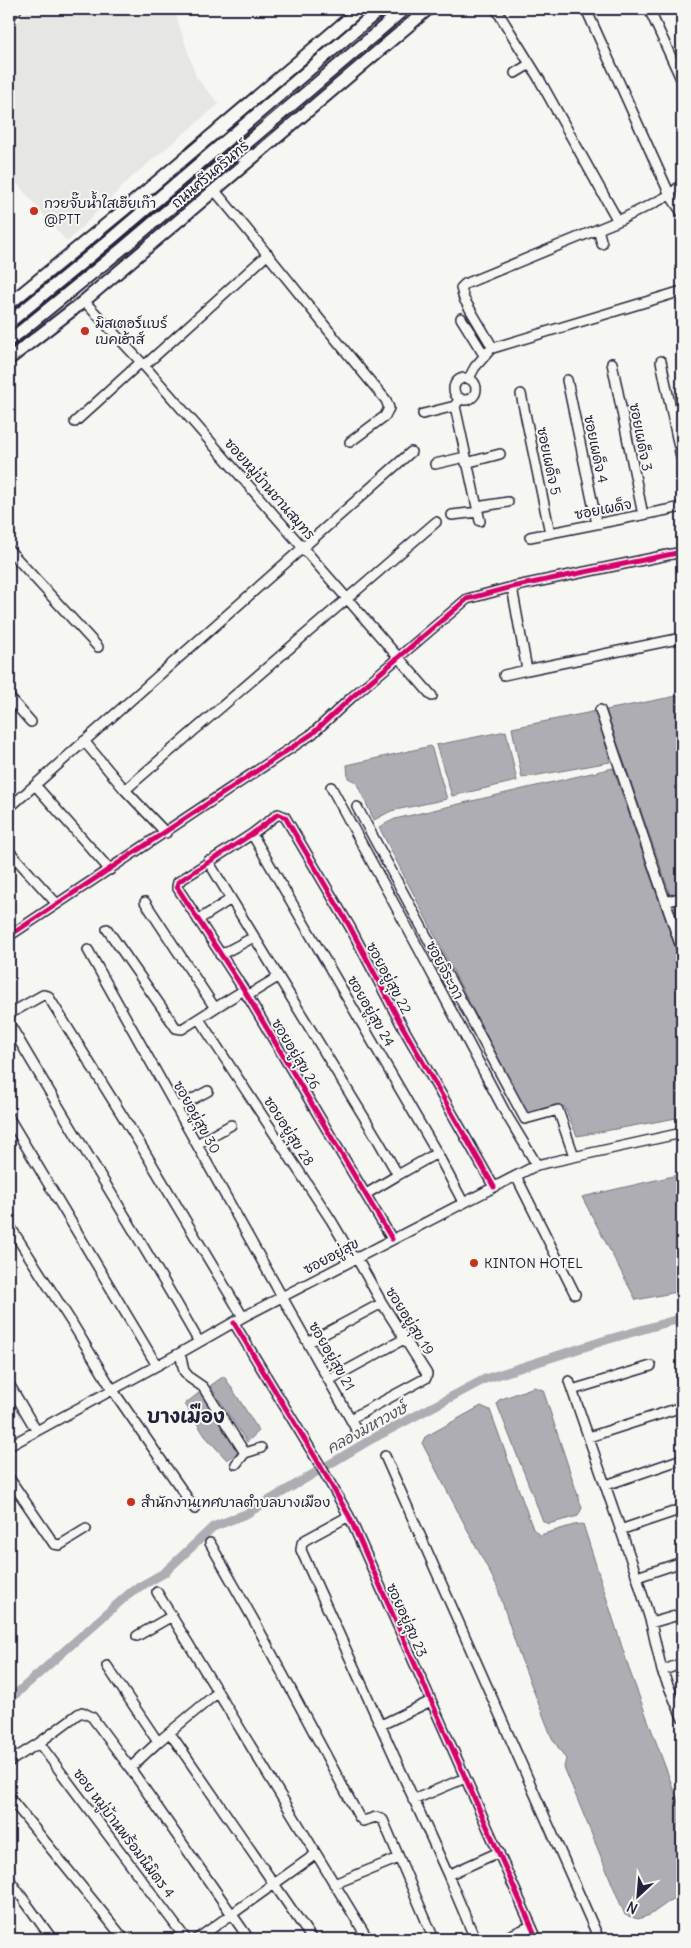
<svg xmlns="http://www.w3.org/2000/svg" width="691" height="1948" viewBox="0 0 691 1948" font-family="Delius,'Playpen Sans Thai',sans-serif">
<rect width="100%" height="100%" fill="#f6f6f2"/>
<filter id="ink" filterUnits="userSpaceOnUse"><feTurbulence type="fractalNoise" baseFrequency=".02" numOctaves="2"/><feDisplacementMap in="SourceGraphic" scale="10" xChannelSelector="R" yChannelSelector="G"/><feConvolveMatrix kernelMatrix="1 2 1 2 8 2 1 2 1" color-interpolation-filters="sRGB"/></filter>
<g filter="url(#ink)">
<path fill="#e6e6e4" d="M29 9H174L196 77 219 104 133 176 67 242 9 174V30Z"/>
<path fill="#adadb3" stroke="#757583" d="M682 695V929L606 710Z
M597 711 610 762 522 778 512 728Z
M506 731 517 781 452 796 436 745Z
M431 746 447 799 391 811 374 820 356 782 348 778 347 765Z
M613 768 682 967V1117L577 1136 564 1106 529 1118 379 827 395 819Z
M682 1174V1291L636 1300 582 1197Z
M224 1376 259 1431 247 1442 210 1386Z
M534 1387 543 1390 582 1508 578 1516 548 1524 543 1521 497 1404 499 1400Z
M200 1392 238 1453 227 1460 205 1436 185 1404Z
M481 1406 490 1410 533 1529 540 1535 574 1525 583 1524 629 1669 682 1812V1887L675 1889 674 1898 650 1915 638 1919 625 1915 564 1767 566 1759 552 1738 518 1651 497 1586 422 1443 425 1437Z"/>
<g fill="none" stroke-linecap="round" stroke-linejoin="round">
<path stroke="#adadb3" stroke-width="9" d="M9 1700 132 1591 164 1573 213 1527 248 1513 370 1440 485 1379 606 1340 682 1318"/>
<defs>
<path id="minor" d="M496 9 538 77 618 221
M586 9 670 195 682 213
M649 9 682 81
M9 17 17 9
M515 73 530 64
M682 184 670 195 618 221 465 284 461 288 464 299 493 348 682 291
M215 191C273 259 328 332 386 400L389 408 385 416 350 442
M598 229 602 244
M84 301 141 362 432 696
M461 318 484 355
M661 361 682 462
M612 363 643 515
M144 366 268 254
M469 378 475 367 489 351
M454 389a11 11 0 1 1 22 0a11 11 0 1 1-22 0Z
M567 380 597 524
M521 394 550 533
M460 398 455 406 480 521
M423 414 455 406
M75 422 141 362
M466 463 500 454
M435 464 465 457
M477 507 508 502
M452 515 478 512
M530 537 682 507
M9 550 98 647
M512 587 527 670 682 638
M504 675 527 670
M9 697 31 722
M600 710 682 950
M84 741 125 790
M35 785 110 870
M331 787 422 955 505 1112 537 1165
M357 807 525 1119 558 1110 574 1156
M9 808 411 452
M166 833 125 790 436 522
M252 834 437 1153 463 1202
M9 851 57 904
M208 861 378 1140 398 1175 366 1194
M666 902 682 897
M198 920 231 899
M107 929 176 1028 182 1029 215 1008 145 902
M9 936 312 734 352 697 467 599 512 587 682 552
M88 950 356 1429
M220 955 254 937
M247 996 278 977
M215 1008 244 990
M9 1014 43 995 48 996 140 1144 243 1317
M199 1019 331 1220 354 1259
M9 1023C71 1130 138 1234 199 1342
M176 1108 208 1091
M9 1118 156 1364
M197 1144 231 1125
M398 1175 437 1153
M516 1176 575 1294
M9 1225 72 1323 112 1389 195 1509
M392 1239 244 990 177 887 178 882 252 834 278 814 285 817 350 927 400 1022 494 1187
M234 1323 317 1460 349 1516 537 1939
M309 1342 382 1303
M180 1353 184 1371 190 1378 203 1387 245 1453
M329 1380 404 1339
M569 1381 637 1577 651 1623 662 1671 682 1717
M9 1384 36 1430
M572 1390 651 1366
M352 1418 426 1378 427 1374 382 1303 356 1257
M589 1437 682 1407
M9 1446 180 1353 243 1317 537 1165 682 1133
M385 1456 599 1939
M236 1464 245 1453 261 1448
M9 1478 54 1544 60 1545 86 1529
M606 1485 682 1459
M349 1516 305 1540 302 1543 301 1550 448 1875 475 1939
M620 1530 682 1509
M210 1543 257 1626 359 1817 363 1821 376 1817 383 1820 434 1939
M637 1577 682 1562
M157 1592 368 1939
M651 1623 682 1614
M137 1636 172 1616
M107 1666 158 1742
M662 1671 682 1663
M381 1725 431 1701
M170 1733 312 1939
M39 1743 186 1939
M9 1762 39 1743 78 1714 82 1712 92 1717 130 1768 249 1939
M130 1768 158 1742 217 1693
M9 1797 124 1939
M413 1800 465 1778
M448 1875 499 1852
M9 1879 52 1939
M334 1884 399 1858
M197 1939 316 1854
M502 1939 531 1926
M677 1939 682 1936"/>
<path id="major" d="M364 23 381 9
M374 35 404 9
M222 135C221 156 240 158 256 155
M9 304 125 209 360 9
M9 340 20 332
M9 359 84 301 428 9"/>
</defs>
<use href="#minor" stroke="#22223b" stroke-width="12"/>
<use href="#major" stroke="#22223b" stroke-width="15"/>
<use href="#minor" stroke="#f6f6f2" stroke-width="9"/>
<use href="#major" stroke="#f6f6f2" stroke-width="11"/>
<defs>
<path id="major-bridge" d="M12 320 112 238 364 23
M20 332 122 249 374 35"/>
</defs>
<use href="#major-bridge" stroke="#22223b" stroke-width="15" stroke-linecap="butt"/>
<use href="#major-bridge" stroke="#f6f6f2" stroke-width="11"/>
<defs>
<path id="cycleway" d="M9 936 312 734 352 697 467 599 512 587 682 552
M392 1239 244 990 177 887 178 882 252 834 278 814 285 817 350 927 400 1022 494 1187
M234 1323 317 1460 349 1516 537 1939"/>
</defs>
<use href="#cycleway" stroke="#f6f6f2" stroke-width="8"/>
<use href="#cycleway" stroke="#d6006c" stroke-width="5"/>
</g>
</g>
<g fill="#c8321e" stroke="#f6f6f2" stroke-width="2">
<circle cx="34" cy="211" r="5"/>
<circle cx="85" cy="331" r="5"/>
<circle cx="474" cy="1263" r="5"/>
<circle cx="131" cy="1502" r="5"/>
</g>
<g text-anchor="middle" stroke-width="4" stroke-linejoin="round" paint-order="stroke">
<g font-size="14" fill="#22223b" stroke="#f6f6f2">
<text transform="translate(210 174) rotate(-40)" y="5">ถนนศรีนครินทร์</text>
<text transform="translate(641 437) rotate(79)" y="5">ซอยเผด็จ 3</text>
<text transform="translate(596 449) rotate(78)" y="5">ซอยเผด็จ 4</text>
<text transform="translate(549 461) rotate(78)" y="5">ซอยเผด็จ 5</text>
<text transform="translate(270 489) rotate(49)" y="5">ซอยหมู่บ้านชานสมุทร</text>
<text transform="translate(603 509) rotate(-11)" y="5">ซอยเผด็จ</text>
<text transform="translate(445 970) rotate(62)" y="5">ซอยจิระภา</text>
<text transform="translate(389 978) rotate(62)" y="5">ซอยอยู่สุข 22</text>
<text transform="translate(371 1011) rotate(60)" y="5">ซอยอยู่สุข 24</text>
<text transform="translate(296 1054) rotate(59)" y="5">ซอยอยู่สุข 26</text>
<text transform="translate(197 1117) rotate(61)" y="5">ซอยอยู่สุข 30</text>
<text transform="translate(289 1131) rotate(57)" y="5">ซอยอยู่สุข 28</text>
<text transform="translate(331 1256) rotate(-28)" y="5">ซอยอยู่สุข</text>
<text transform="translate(410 1321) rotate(58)" y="5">ซอยอยู่สุข 19</text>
<text transform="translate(332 1356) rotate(60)" y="5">ซอยอยู่สุข 21</text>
<text transform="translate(407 1620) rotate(66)" y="5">ซอยอยู่สุข 23</text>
<text transform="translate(124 1833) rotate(53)" y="5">ซอย หมู่บ้านพร้อมนิมิตร 4</text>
</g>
<g font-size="14" fill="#22223b" stroke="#f6f6f2" text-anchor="start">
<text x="44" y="208">กวยจั๊บน้ำใสเฮียเก๊า<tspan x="44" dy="16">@PTT</tspan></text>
<text x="95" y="328">มิสเตอร์แบร์<tspan x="95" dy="16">เบคเฮ้าส์</tspan></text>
<text x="484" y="1268">KINTON HOTEL</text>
<text x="141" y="1507">สำนักงานเทศบาลตำบลบางเมือง</text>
</g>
<g font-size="15" font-style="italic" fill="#535365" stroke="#f6f6f2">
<text transform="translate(367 1428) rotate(-29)" y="5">คลองมหาวงษ์</text>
</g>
<g font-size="19" font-weight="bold" fill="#22223b" stroke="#f6f6f2">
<text x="186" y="1423">บางเมือง</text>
</g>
</g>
<rect width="691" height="1948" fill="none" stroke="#f6f6f2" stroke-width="30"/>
<rect x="15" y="15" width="661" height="1918" fill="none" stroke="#22223b" stroke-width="2" filter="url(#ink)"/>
<g transform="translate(638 1896) rotate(206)" stroke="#f6f6f2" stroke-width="4" paint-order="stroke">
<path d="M0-4L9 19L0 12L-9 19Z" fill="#22223b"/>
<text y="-8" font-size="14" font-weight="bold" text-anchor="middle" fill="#22223b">N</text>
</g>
</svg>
